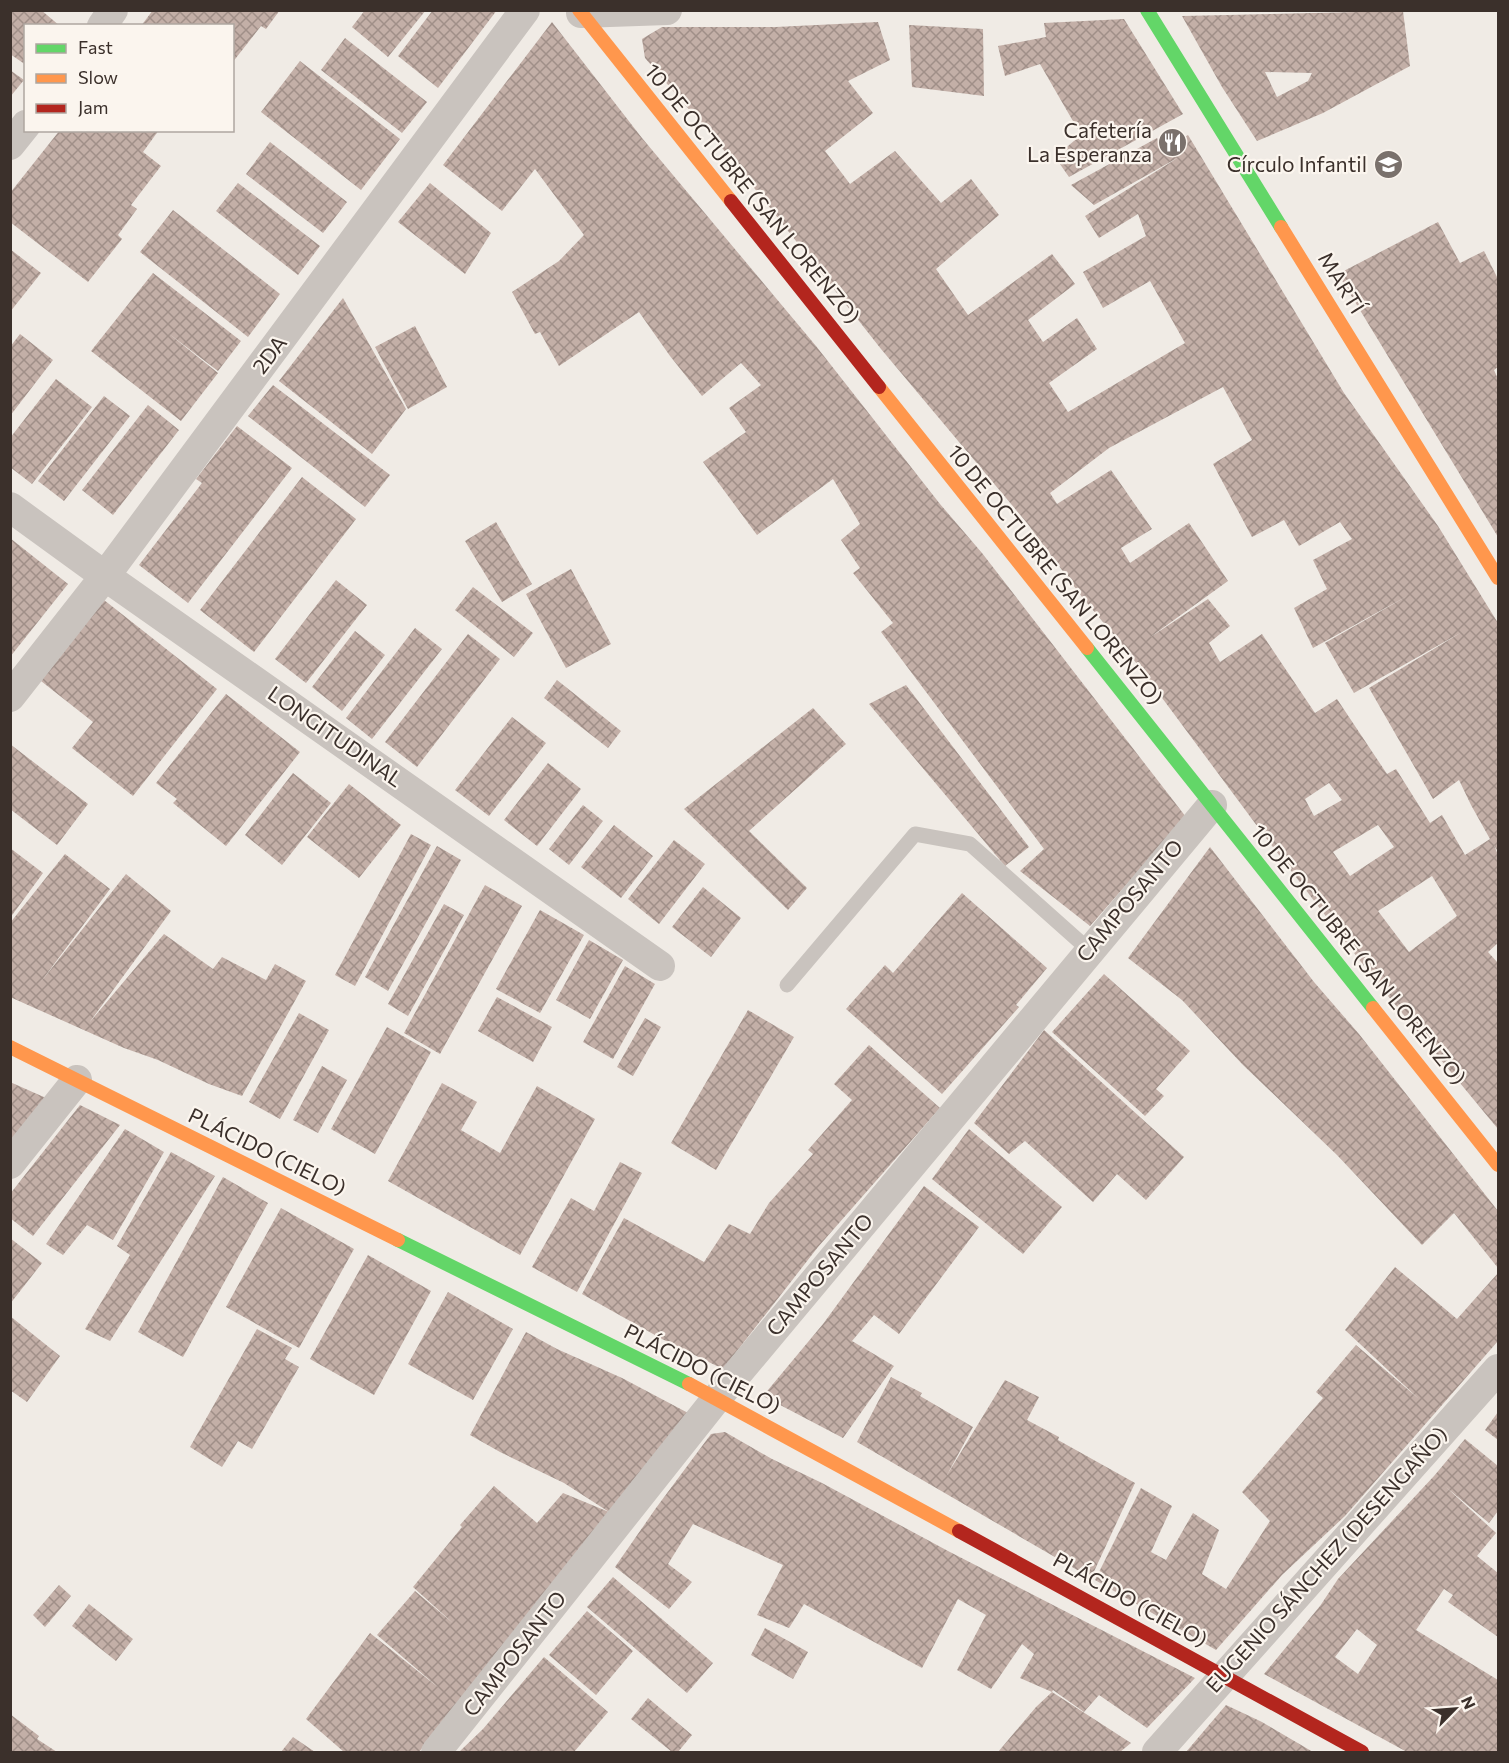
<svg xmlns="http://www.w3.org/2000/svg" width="1509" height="1763" viewBox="0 0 1509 1763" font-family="Commissioner,sans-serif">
<defs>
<pattern id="building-cross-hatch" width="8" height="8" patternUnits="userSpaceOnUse" patternTransform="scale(1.5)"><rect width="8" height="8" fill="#c3afa7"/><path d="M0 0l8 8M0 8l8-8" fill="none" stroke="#a08f88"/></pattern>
</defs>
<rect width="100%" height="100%" fill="#f0ebe5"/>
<path fill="url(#building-cross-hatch)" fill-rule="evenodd" d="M10 10H41L60 26H26V65L10 54Z
M153 10H280L266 29 261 26 232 63V26H141Z
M365 10H426L388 57 352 27Z
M433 10H497L438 88 398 56Z
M1403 11 1410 66 1323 113 1257 141 1222 87 1182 16ZM1265 72 1312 73 1308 81 1277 97Z
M1124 19 1183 114 1069 177 1055 157 1081 135 1040 64 1005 76 998 46 1046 37 1044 23Z
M552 22 642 138 816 346 940 504 982 553 1186 817 1090 926 1020 871 1044 849 881 632 893 623 853 573 860 568 841 540 860 524 833 479 757 535 703 462 746 432 729 408 761 385 741 363 702 396 670 356 639 312 559 366 540 332 535 334 512 292 559 261 584 235 535 169 502 211 443 165Z
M878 22 890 60 848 81 873 113 825 151 850 184 895 151 941 203 971 179 999 215 936 269 968 315 1052 254 1075 284 1028 320 1043 342 1077 318 1097 349 1049 383 1068 412 1185 343 1150 281 1103 308 1083 272 1146 236 1138 214 1099 238 1085 216 1179 157 1094 205 1071 185 1157 138 1162 150 1188 135 1344 393 1438 526 1498 623V852L1494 845 1498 855V943L1488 952 1498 963V1129L1374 979 1269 842 1128 652 1082 597 1027 523 881 349 733 161 645 58 642 39 662 27H776ZM1223 387 1252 440 1213 464 1252 537 1284 520 1299 546 1340 522 1352 539 1313 560 1327 589 1294 608 1313 648 1409 595 1325 643 1354 693 1462 632 1369 688 1433 799 1459 780 1471 805 1490 839 1465 855 1442 815 1430 823 1396 769 1387 774 1337 699 1315 713 1262 634 1220 662 1209 643 1230 626 1208 599 1149 638 1228 581 1189 523 1130 563 1121 548 1152 529 1111 470 1057 504 1050 493 1109 448ZM1329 783 1342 800 1314 816 1305 799ZM1378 825 1394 847 1350 876 1333 852ZM1432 876 1457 916 1409 952 1378 911Z
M909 25 983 29 984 96 912 87Z
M345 38 427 102 402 133 321 70Z
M300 61 400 139 361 190 261 112Z
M10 70 24 80 10 97Z
M60 130H159L143 152 161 166 131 205 137 209 118 235 122 239 88 282 10 222V193Z
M270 142 347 202 323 233 246 174Z
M238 183 320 246 298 275 216 211Z
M430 183 491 233 465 274 398 222Z
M173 210 280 294 248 337 140 252Z
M1438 222 1460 263 1484 251 1498 279V367L1494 370 1498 379V537L1338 274Z
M10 249 41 273 10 312Z
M153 273 241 341 218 371 168 333 218 373 181 421 91 351Z
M343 298 406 409 372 454 279 381Z
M415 326 447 387 408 409 375 347Z
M20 334 53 360 10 416V347Z
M56 379 92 407 32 484 10 467V438Z
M273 385 390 475 365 507 248 416Z
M104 396 130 416 64 501 38 481Z
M148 405 179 430 113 515 82 490Z
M237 426 292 468 188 603 139 565 202 483 196 479Z
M302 477 356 519 254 652 200 610Z
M496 522 532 584 502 602 465 541Z
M10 538 68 584 10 657Z
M571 569 611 644 566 668 526 594Z
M336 580 367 605 306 683 275 659Z
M473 587 533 633 514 657 455 610Z
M104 600 217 689 133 796 72 748 93 722 41 681Z
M415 628 442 649 372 739 346 718Z
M355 631 385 655 342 711 312 687Z
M468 634 500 659 417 767 385 742Z
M557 680 621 731 608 748 544 698Z
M906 685 1029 847 1005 866 869 704Z
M226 694 300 752 226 846 173 803 177 799 156 783Z
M813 708 846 744 749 831 807 888 788 910 684 809Z
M512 717 546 743 489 816 455 790Z
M10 744 88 804 57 845 10 809Z
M548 763 581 789 537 846 504 820Z
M293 773 331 803 282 865 245 835Z
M349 784 401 825 359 878 307 837Z
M583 805 603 821 569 865 549 849Z
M614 825 653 856 621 898 581 867Z
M411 834 431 845 355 986 335 975Z
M674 840 705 864 659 924 628 899Z
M437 846 461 860 388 991 365 977Z
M1210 847 1314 982 1359 1034 1498 1211V1268L1454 1213 1422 1245 1337 1155 1243 1065 1182 1000 1128 958Z
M10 848 43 873 10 918Z
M65 854 110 889 40 983 126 874 171 911 89 1023 164 934 213 969 222 957 266 980 275 964 306 981 242 1096 209 1084 158 1060 124 1048 10 997V923Z
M485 885 522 906 440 1054 404 1033Z
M703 887 741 918 711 957 672 927Z
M962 893 1047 968 1016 1005 1019 1007 942 1094 846 1009 885 965 893 973Z
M444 904 464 915 408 1016 388 1004Z
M540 910 584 935 540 1013 496 989Z
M589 940 623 960 590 1019 556 1000Z
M625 966 655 984 613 1059 583 1042Z
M1104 974 1190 1051 1156 1089 1164 1096 1145 1116 1052 1032Z
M497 997 552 1027 533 1062 478 1031Z
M748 1010 794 1037 716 1170 671 1143Z
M299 1013 329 1030 280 1119 249 1102Z
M645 1018 661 1027 633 1076 617 1067Z
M387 1027 431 1052 375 1154 331 1129Z
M1044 1030 1184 1157 1146 1200 1117 1174 1093 1202 1025 1141 1009 1154 974 1123Z
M869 1045 940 1108 818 1247 723 1369 662 1339 582 1294 624 1218 704 1262 729 1224 750 1234 769 1203 813 1154 808 1150 852 1100 834 1084Z
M322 1066 347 1080 318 1133 293 1120Z
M10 1082 46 1098 10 1146Z
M442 1083 477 1102 461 1130 500 1153 537 1086 595 1119 520 1255 388 1181Z
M80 1105 120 1125 33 1236 10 1218V1194Z
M125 1129 164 1152 113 1240 87 1225 63 1255 46 1244Z
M969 1129 1062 1207 1023 1254 932 1179Z
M171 1152 215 1176 110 1341 85 1329 130 1255 117 1246Z
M620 1162 642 1173 577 1292 532 1267 571 1198 594 1211Z
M223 1177 268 1203 183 1357 138 1332Z
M924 1186 979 1227 899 1334 874 1315 852 1341 894 1366 843 1438 763 1396 823 1324Z
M281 1208 354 1249 299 1348 226 1307Z
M10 1238 42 1263 10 1304Z
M368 1255 431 1291 374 1395 310 1359Z
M1395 1267 1457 1319 1498 1273V1341L1345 1516 1282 1575 1216 1650 1095 1580 1141 1488 1172 1506 1151 1552 1166 1560 1193 1513 1219 1530 1202 1574 1226 1589 1270 1521 1242 1492 1323 1398 1316 1392 1356 1345 1419 1399 1345 1330Z
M448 1292 513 1329 473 1400 408 1364Z
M10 1316 60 1356 27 1402 10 1390Z
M257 1329 292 1348 285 1359 299 1367 252 1449 238 1441 222 1467 190 1447Z
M526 1332 557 1349 622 1378 690 1414 609 1512 564 1483 500 1452 470 1435Z
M891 1377 922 1393 920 1396 973 1427 947 1475 1005 1380 1039 1397 1027 1420 1059 1437 1058 1440 1135 1483 1091 1578 857 1442Z
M1498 1412V1440L1485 1430Z
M725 1432 772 1459 822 1483 948 1551 1195 1678 1147 1728 1099 1695 1084 1712 1053 1690 1052 1692 1020 1678 1034 1654 1022 1644 991 1689 957 1670 986 1615 958 1599 922 1668 804 1604 789 1628 757 1615 783 1565 693 1524 668 1564 692 1582 669 1609 615 1567 656 1508 711 1434Z
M1465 1439 1498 1466V1511L1489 1523 1446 1487 1496 1533 1477 1556 1498 1573V1637L1448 1602 1453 1595 1444 1589 1416 1630 1498 1680V1752H1407L1264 1674 1320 1606 1338 1579 1434 1476ZM1357 1629 1377 1645 1358 1674 1335 1657Z
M494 1486 537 1523 563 1493 609 1512 419 1752H344L306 1719 370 1633 439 1688 377 1635 415 1591 454 1624 413 1587 462 1527 460 1525Z
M613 1577 713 1663 687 1693 587 1607Z
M59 1585 71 1596 45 1627 33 1615Z
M89 1604 133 1639 116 1661 72 1626Z
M587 1611 633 1651 596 1695 549 1655Z
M765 1628 808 1652 793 1679 751 1655Z
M544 1657 608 1712 574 1752H459L483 1729Z
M1052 1692 1083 1712 1131 1743 1120 1752H998L1036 1707Z
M648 1698 692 1735 678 1752H672L631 1719Z
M1226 1705 1262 1722 1313 1752H1186Z
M10 1714 39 1736 37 1739 57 1752H10Z
M293 1737 315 1752H281Z"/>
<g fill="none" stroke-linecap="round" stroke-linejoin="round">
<path stroke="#c9c3be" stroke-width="15" d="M787 985 915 834 970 844 1089 950"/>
<path stroke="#c9c3be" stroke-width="30" d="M581 13 667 10
M102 26 113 10
M10 145 26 125
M10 507 105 576 660 966
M10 697 105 576 525 10
M10 1164 77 1080
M436 1752 717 1398 1212 805
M1157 1752 1498 1369"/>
<path stroke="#63d668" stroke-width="14" d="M1147 10 1281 227
M1087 648 1373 1008
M398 1240 689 1384"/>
<path stroke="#ff974d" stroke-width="14" d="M579 10 731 201
M1281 227 1498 578
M879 387 1087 648
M1373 1008 1498 1165
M10 1047 398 1240
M689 1384 959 1531"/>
<path stroke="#b3261e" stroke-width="14" d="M731 201 879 387
M959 1531 1362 1752"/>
</g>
<defs>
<symbol id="restaurant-disc" viewBox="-11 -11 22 22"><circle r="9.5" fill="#7a716c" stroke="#fbf5ee"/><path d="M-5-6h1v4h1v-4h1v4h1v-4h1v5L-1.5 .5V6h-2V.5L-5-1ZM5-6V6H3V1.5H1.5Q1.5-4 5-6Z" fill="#fff"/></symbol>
<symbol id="school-disc" viewBox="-11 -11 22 22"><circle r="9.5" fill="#7a716c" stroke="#fbf5ee"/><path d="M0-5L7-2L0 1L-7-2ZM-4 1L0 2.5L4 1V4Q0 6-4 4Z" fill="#fff"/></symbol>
</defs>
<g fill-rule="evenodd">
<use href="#restaurant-disc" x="1156" y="126" width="33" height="33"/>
<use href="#school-disc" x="1372" y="148" width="33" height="33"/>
</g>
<g text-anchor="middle" stroke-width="4.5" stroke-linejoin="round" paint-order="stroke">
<g font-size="21" fill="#3b302b" stroke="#fbf5ee" text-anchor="end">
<text x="1152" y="138">Cafetería<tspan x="1152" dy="24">La Esperanza</tspan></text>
<text x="1367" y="172">Círculo Infantil</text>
</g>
<g font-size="21" fill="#3b302b" stroke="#fbf5ee">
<text transform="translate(752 194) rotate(51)" y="7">10 DE OCTUBRE (SAN LORENZO)</text>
<text transform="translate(1341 283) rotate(58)" y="7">MARTÍ</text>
<text transform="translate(270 355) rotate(-53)" y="7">2DA</text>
<text transform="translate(1055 575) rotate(51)" y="7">10 DE OCTUBRE (SAN LORENZO)</text>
<text transform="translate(335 737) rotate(35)" y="7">LONGITUDINAL</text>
<text transform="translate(1130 901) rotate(-50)" y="7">CAMPOSANTO</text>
<text transform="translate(1358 955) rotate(51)" y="7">10 DE OCTUBRE (SAN LORENZO)</text>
<text transform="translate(267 1152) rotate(26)" y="7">PLÁCIDO (CIELO)</text>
<text transform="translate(820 1275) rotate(-50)" y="7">CAMPOSANTO</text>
<text transform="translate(702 1369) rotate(27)" y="7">PLÁCIDO (CIELO)</text>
<text transform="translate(1327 1560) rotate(-48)" y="7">EUGENIO SÁNCHEZ (DESENGAÑO)</text>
<text transform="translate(1130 1600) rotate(29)" y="7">PLÁCIDO (CIELO)</text>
<text transform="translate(515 1654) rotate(-52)" y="7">CAMPOSANTO</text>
</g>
</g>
<rect width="1509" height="1763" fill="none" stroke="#3b302b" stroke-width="24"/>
<rect x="24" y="24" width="210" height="108" fill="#fbf5ee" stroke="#aea6a0" stroke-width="1.5"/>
<rect x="36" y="44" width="30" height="9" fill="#63d668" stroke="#aea6a0" stroke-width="1.5"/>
<text x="78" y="54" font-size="18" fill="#3b302b">Fast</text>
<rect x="36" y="74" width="30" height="9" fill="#ff974d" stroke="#aea6a0" stroke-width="1.5"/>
<text x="78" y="84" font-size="18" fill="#3b302b">Slow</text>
<rect x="36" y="104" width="30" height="9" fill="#b3261e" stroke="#aea6a0" stroke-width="1.5"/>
<text x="78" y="114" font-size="18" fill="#3b302b">Jam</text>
<g transform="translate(1455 1709) rotate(65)" stroke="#fbf5ee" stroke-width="4.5" paint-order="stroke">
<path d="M0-4.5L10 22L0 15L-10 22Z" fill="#3b302b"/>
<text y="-9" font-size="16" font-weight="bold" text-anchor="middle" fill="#3b302b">N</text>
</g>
</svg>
